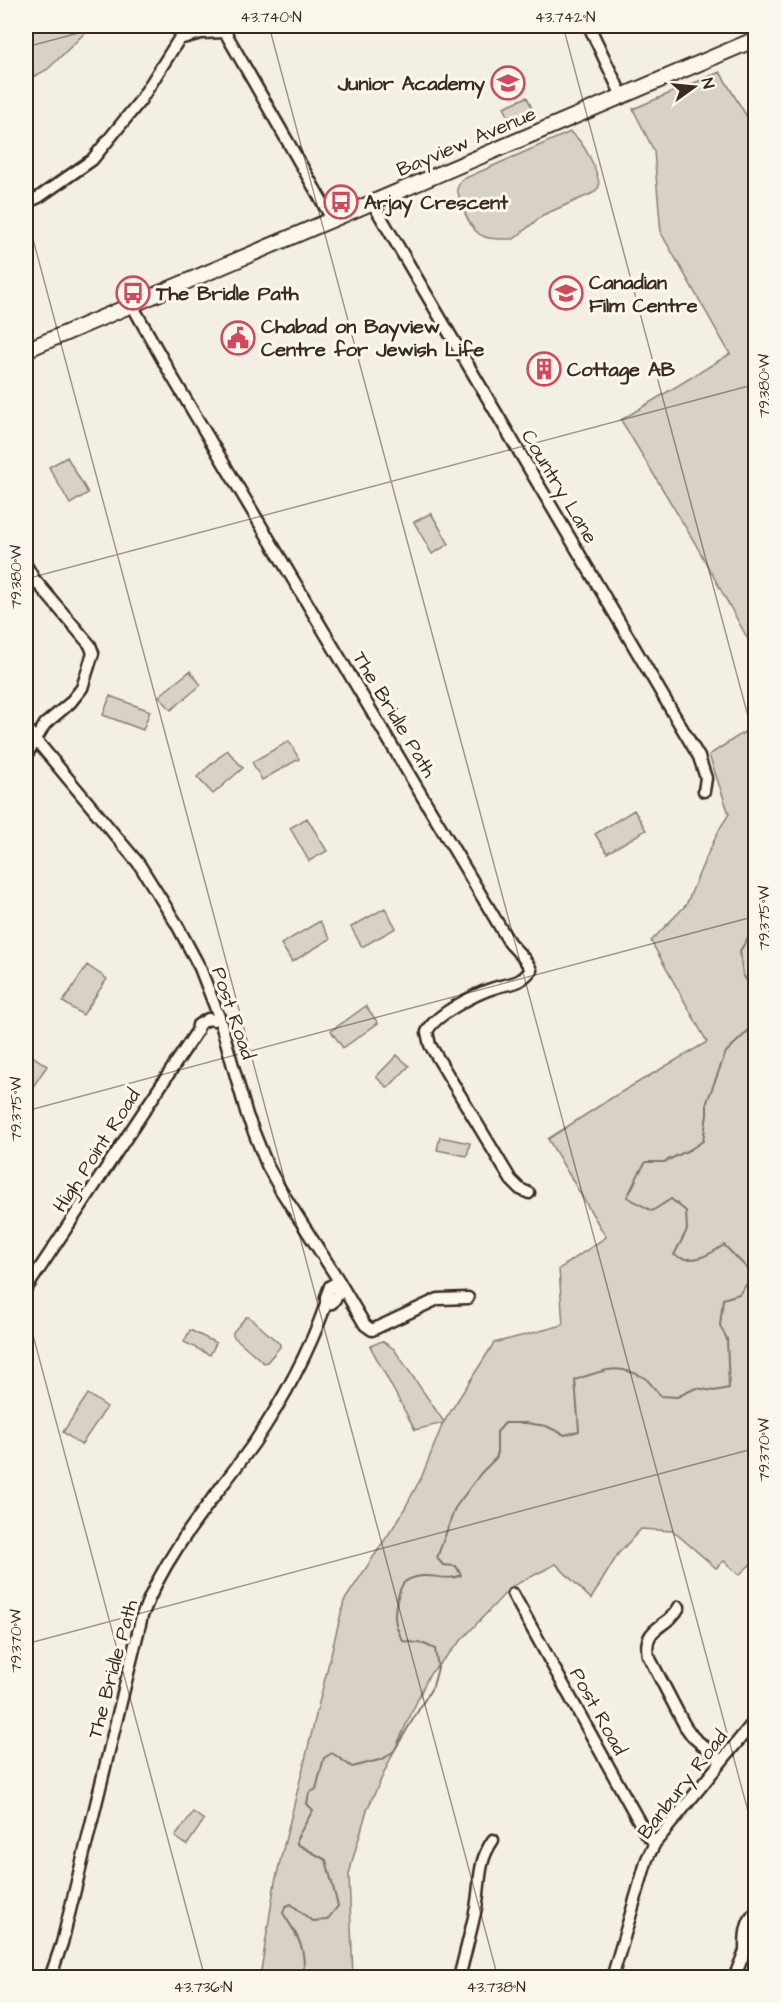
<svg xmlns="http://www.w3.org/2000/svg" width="781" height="2003" viewBox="0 0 781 2003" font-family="'Architects Daughter',sans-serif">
<rect width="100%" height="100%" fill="#f3efe4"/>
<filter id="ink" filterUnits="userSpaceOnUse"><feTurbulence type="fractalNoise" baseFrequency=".0167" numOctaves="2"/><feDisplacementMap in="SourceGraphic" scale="12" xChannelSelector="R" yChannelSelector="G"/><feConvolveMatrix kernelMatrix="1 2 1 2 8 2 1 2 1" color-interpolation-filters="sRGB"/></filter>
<g filter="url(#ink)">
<path fill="#d8d1c6" stroke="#8a7e72" stroke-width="1.5" d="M26 26H92L48 69 26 81Z
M720 72 755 130V652L695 543 621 420 730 354 661 233 654 151 633 109Z
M527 97 534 113 516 121 514 116 509 118 504 107Z
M570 132C583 140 599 171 599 187L593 193 543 215 514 239C505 239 494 240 485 237 469 233 461 203 457 189L461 180Z
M67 457 88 493 70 504 49 467Z
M431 513 449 544 432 554 414 522Z
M190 671 201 685 171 710 159 696Z
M110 696 150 711 143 730 103 715Z
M755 725V1560L739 1575 724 1561 716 1568 673 1531 641 1529 618 1554 591 1599 556 1564 511 1587 429 1675 367 1810 352 1862 349 1875 353 1977H260L275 1882 344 1601 400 1517 422 1476 443 1423 415 1430 370 1346 382 1341 394 1349 444 1422 494 1343 563 1325 559 1269 606 1237 548 1139 613 1097 707 1042 651 941 686 905 704 862 720 828 729 814 709 755Z
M289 741 299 759 262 780 252 762Z
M227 750 243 768 213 794 197 777Z
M634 810 646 830 607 853 595 834Z
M307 818 327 851 309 861 290 828Z
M385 908 396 928 362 947 351 927Z
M320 921 330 939 292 962 281 944Z
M87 965 107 979 83 1015 63 1002Z
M366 1006 378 1023 343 1048 331 1031Z
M28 1053 47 1066 26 1097V1057Z
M397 1055 409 1066 388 1088 376 1077Z
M440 1137 470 1143 467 1156 437 1150Z
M246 1317H249L280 1344V1347L267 1362 264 1363 233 1336V1332Z
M190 1330 216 1343 210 1355 184 1342Z
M88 1394 107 1407 81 1445 63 1432Z
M193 1812 204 1820 187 1845 175 1837Z"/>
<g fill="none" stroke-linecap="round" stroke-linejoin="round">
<path stroke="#817468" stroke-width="2" d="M756 924 740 951 743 975 756 994
M303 1978C307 1948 298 1937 283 1913L285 1907 291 1904 312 1921 327 1920 338 1906 326 1860 297 1844V1838L313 1810 307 1804 309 1793 316 1789 324 1758 332 1753 352 1767 383 1759 394 1751 433 1686 438 1668 435 1649 424 1644 403 1641C395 1627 393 1616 397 1600 401 1586 401 1581 416 1577 432 1573 448 1582 461 1575L456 1566 443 1565 437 1558 455 1508 481 1473 497 1457V1432L505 1423H526L546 1426 565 1435 579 1431 575 1380C603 1370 617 1363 645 1378 650 1382 656 1391 661 1396L677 1397 696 1388 714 1391 729 1388 727 1339 720 1326 723 1299 739 1294 754 1275 724 1245C709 1255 692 1265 674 1255L687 1230 686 1211 671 1199 652 1211 627 1197C634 1186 638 1172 646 1162H664L691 1149 703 1141 707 1115V1102L726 1052 747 1032 756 1016"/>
<defs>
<path id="minor" d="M227 26 225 32 332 219
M589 26 622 96
M372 202 699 757 706 778 704 791
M26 203 39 197 92 160 140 101 179 39 201 33 225 32
M132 305 173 378 509 942C517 952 526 958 531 970 518 986 511 982 494 988 477 993 433 1016 427 1032L430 1045 511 1180 520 1189 529 1193
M26 565 34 579 90 645 93 653 82 688 70 703 45 724 26 756
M26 728 139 864 176 923 200 968 219 1017 247 1115 267 1165 280 1189 339 1281 365 1325 372 1330 438 1299 468 1298
M26 1289 197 1031 198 1025 208 1019 213 1020 219 1017
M326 1304 332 1303 338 1295 339 1281
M513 1594 646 1834 655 1843
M679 1607C670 1627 642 1626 648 1655L685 1726 693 1737 720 1760
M756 1912C745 1921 745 1938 745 1951L756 1940
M50 1978 62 1943 142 1616C166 1551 214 1499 254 1443 284 1399 308 1354 326 1304V1297L330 1286 339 1281
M459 1978C465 1954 471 1931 476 1908 481 1882 477 1863 493 1840
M612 1978 647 1859 655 1843 756 1719
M734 1978 745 1951"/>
<path id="major" d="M26 350 756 39"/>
</defs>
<use href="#minor" stroke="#3b2a1e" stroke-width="15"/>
<use href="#major" stroke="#3b2a1e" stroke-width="18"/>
<use href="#minor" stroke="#fbf7ec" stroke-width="10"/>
<use href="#major" stroke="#fbf7ec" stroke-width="14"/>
</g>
</g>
<path fill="none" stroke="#3b2a1e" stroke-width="1.5" stroke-opacity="0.45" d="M269 26 756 1841M563 26 756 746M26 47 105 26M26 213 498 1978M26 579 756 384M26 1111 756 916M26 1309 205 1978M26 1644 756 1448"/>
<defs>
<symbol id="school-ring" viewBox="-11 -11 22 22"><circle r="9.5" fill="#fbf7ec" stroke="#d1495b" stroke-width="1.5"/><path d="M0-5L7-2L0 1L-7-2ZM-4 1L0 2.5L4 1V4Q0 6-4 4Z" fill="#d1495b"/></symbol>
<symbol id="bus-ring" viewBox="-11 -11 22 22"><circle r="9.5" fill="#fbf7ec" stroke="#d1495b" stroke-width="1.5"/><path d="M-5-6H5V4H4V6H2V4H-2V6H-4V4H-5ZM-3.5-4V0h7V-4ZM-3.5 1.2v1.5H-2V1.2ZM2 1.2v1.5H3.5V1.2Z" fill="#d1495b"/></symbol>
<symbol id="university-ring" viewBox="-11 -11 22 22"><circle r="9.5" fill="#fbf7ec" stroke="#d1495b" stroke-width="1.5"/><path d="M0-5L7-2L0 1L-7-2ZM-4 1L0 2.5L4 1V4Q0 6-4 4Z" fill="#d1495b"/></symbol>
<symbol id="civic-ring" viewBox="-11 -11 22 22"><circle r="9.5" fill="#fbf7ec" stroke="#d1495b" stroke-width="1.5"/><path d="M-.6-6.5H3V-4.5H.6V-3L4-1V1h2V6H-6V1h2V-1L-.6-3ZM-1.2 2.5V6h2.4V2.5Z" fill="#d1495b"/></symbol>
<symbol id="building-ring" viewBox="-11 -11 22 22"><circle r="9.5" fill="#fbf7ec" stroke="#d1495b" stroke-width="1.5"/><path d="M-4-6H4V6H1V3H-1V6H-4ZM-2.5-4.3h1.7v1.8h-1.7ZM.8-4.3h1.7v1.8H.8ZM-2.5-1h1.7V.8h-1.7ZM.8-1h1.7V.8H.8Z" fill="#d1495b"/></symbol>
</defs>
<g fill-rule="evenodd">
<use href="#school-ring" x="489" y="64" width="38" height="38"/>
<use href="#bus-ring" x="322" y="183" width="38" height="38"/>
<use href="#bus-ring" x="114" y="274" width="38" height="38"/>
<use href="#university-ring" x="547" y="274" width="38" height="38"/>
<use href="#civic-ring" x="219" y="319" width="38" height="38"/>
<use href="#building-ring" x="525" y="350" width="38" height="38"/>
</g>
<g text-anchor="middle" stroke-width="6" stroke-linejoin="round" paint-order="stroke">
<g font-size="20" font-weight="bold" fill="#3b2a1e" stroke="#fbf7ec" text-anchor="start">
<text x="485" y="90" text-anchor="end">Junior Academy</text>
<text x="364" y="209">Arjay Crescent</text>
<text x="589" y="289">Canadian<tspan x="589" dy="23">Film Centre</tspan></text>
<text x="156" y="300">The Bridle Path</text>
<text x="261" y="333">Chabad on Bayview<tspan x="261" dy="23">Centre for Jewish Life</tspan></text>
<text x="567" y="376">Cottage AB</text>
</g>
<g font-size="20" fill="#3b2a1e" stroke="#fbf7ec">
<text transform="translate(466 141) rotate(-23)" y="7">Bayview Avenue</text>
<text transform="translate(560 486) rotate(59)" y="7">Country Lane</text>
<text transform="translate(395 714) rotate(59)" y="7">The Bridle Path</text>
<text transform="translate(234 1013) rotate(71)" y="7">Post Road</text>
<text transform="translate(96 1150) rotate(-57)" y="7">High Point Road</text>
<text transform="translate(112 1669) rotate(-75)" y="7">The Bridle Path</text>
<text transform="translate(599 1711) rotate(61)" y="7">Post Road</text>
<text transform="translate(682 1784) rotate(-52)" y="7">Banbury Road</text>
</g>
</g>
<rect width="781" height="2003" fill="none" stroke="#fbf7ec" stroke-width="66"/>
<g transform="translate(694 87) rotate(75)" stroke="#fbf7ec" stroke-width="4.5" paint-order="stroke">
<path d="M0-4.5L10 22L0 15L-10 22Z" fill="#3b2a1e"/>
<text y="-9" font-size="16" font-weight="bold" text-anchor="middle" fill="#3b2a1e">N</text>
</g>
<rect x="33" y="33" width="715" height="1937" fill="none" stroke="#3b2a1e" stroke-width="2"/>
<g font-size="15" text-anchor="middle" fill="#3b2a1e">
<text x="271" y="22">43.740°N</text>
<text x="565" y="22">43.742°N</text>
<text transform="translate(764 386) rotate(-90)" y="5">79.380°W</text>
<text transform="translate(16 577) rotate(-90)" y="5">79.380°W</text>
<text transform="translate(764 918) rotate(-90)" y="5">79.375°W</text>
<text transform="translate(16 1109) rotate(-90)" y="5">79.375°W</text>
<text transform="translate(764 1450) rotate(-90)" y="5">79.370°W</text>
<text transform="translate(16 1641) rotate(-90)" y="5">79.370°W</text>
<text x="203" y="1992">43.736°N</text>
<text x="496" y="1992">43.738°N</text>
</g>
</svg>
